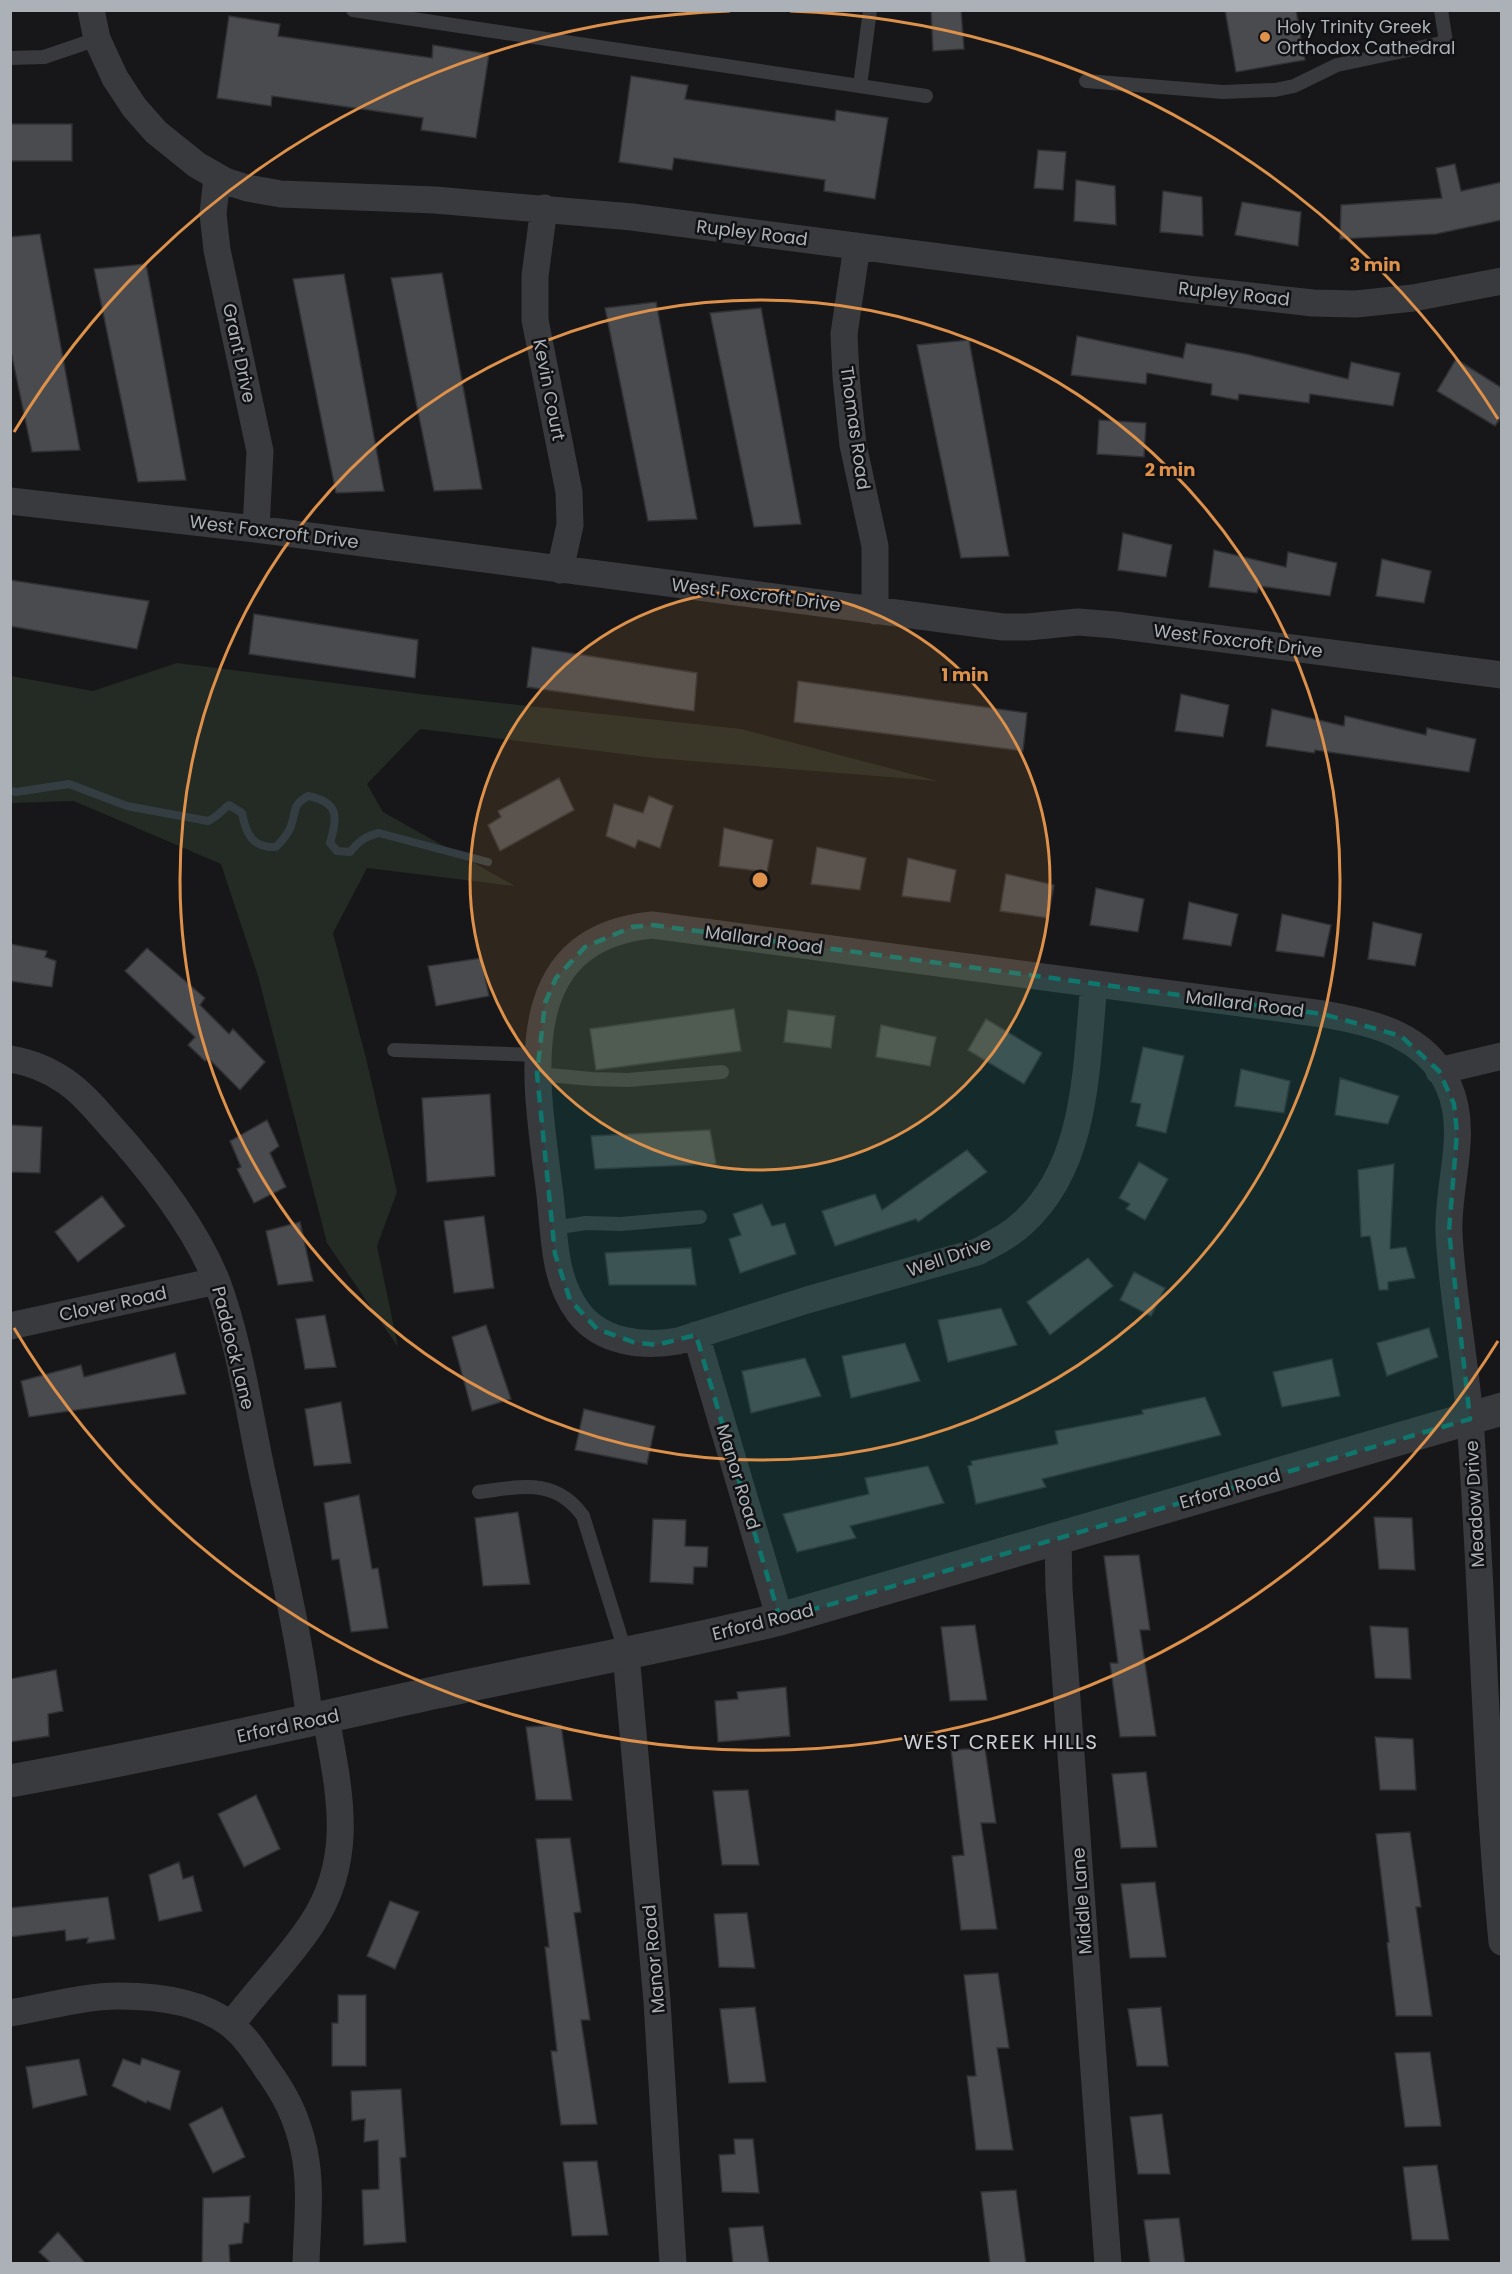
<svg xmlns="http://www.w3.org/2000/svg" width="1512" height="2274" viewBox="0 0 1512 2274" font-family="Poppins,sans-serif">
<rect width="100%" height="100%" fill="#171719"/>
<path fill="#242a24" d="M177 663 428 695 741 729 938 781 655 758 420 729 367 784 383 812 515 886 367 868 333 933 366 1058 397 1192 377 1246 398 1347 327 1243 258 976 221 864 74 801 11 803V676L93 691Z"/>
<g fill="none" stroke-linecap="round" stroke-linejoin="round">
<path stroke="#343e42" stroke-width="8" d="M10 791 16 792 69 784 127 806 208 821C217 817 221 811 229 805L242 813C246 834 252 848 276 847 282 841 288 834 291 826 297 810 291 806 308 796 339 802 338 817 330 843L337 851 350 852C359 841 366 836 379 833L488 862"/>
</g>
<path fill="#494b4e" stroke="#313235" stroke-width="1.5" d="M931 10H961L964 49 933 51Z
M1225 10H1296L1305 60 1236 72Z
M229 16 280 24 278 36 432 58 433 45 489 54 476 138 421 130 423 118 272 96 271 106 217 98Z
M631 76 688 85 685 99 835 121 836 110 888 118 875 199 824 191 825 180 674 158 672 170 619 162Z
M10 124H72V161H10Z
M1038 150 1066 152 1063 190 1034 188Z
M1455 164 1461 191 1502 182V220L1436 234 1340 239 1341 205 1442 198 1436 168Z
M1076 180 1115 186 1116 225 1074 221Z
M1163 191 1202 197 1203 236 1160 232Z
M1242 202 1301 212 1298 246 1235 235Z
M40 234 80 450 32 452 10 347V237Z
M146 264 186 480 138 482 94 269Z
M442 273 482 489 434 491 391 278Z
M344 274 384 491 336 493 293 279Z
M656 302 697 519 648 521 605 308Z
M761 308 801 524 754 527 710 313Z
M1077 336 1183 358 1186 343 1246 354 1348 379 1351 362 1400 373 1393 406 1310 394 1309 403 1239 394 1238 400 1211 395 1212 384 1147 373 1146 384 1071 375Z
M969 340 1009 556 961 558 917 345Z
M1456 359 1502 388V416L1495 426 1437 391Z
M1099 420 1146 423 1144 457 1097 454Z
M1123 533 1172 545 1166 577 1118 570Z
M1214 550 1286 567 1288 552 1337 563 1330 596 1259 586 1257 593 1209 587Z
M1382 559 1431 571 1424 603 1376 596Z
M10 580 149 601 137 649 10 626Z
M254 614 418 640 415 678 249 654Z
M532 647 697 673 694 711 527 687Z
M798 681 1027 713 1023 751 794 722Z
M1181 694 1229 705 1223 737 1175 731Z
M1272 709 1344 726 1345 716 1426 735 1427 728 1476 739 1469 772 1315 750 1314 753 1266 746Z
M559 778 574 810 500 851 488 825 501 817 498 811Z
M649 796 673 806 660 848 638 840 635 848 606 836 614 804 643 813Z
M724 828 773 840 767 872 719 866Z
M817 847 866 858 860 890 811 884Z
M908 858 956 870 950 902 902 896Z
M1006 874 1054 885 1048 918 1000 911Z
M1096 888 1144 899 1138 932 1090 925Z
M1189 902 1238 914 1231 946 1183 939Z
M1282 914 1331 925 1324 957 1276 951Z
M1373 922 1422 934 1415 966 1368 959Z
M10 944 47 951 45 957 56 961 52 987 10 981Z
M147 948 205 998 200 1005 229 1034 233 1029 265 1062 240 1090 209 1059 205 1061 188 1045 195 1037 125 971Z
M481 958 489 996 436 1006 428 966Z
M734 1009 741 1051 596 1070 590 1029Z
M788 1010 835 1016 831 1048 784 1042Z
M986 1019 1042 1053 1024 1084 968 1050Z
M881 1025 936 1037 930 1066 876 1057Z
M1143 1047 1184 1056 1166 1133 1136 1126 1141 1104 1131 1102Z
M1241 1069 1290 1081 1284 1113 1235 1106Z
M1340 1078 1399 1096 1388 1124 1335 1115Z
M490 1094 495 1176 427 1182 422 1098Z
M267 1120 279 1146 270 1153 286 1187 254 1203 237 1169 241 1167 230 1141Z
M10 1125 42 1127 40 1173 10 1172Z
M710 1130 716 1164 595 1169 591 1136Z
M967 1150 987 1172 918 1222 916 1219 835 1246 822 1211 875 1194 882 1210Z
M1139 1162 1168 1179 1145 1220 1126 1209 1130 1204 1119 1198Z
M1394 1164 1390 1249 1406 1247 1415 1278 1388 1282V1290H1379L1370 1236 1361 1237 1358 1170Z
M102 1196 125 1226 78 1262 55 1232Z
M762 1204 772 1226 785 1223 796 1254 740 1273 729 1239 741 1235 733 1214Z
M484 1216 494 1288 454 1293 444 1221Z
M300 1222 313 1281 278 1285 266 1231Z
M691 1248 696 1285H609L605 1253Z
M1088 1258 1113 1286 1050 1335 1027 1302Z
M1134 1272 1165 1288 1151 1316 1120 1300Z
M1001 1308 1017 1345 948 1362 938 1320Z
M325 1315 336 1367 305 1369 296 1319Z
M486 1325 511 1399 472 1411 452 1337Z
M1429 1328 1438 1357 1387 1376 1377 1343Z
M905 1343 920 1381 851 1398 842 1356Z
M175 1353 186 1394 29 1417 21 1381 81 1365 84 1377Z
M805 1358 821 1396 751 1413 742 1371Z
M1332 1359 1340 1396 1282 1407 1273 1372Z
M1205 1397 1221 1435 1042 1479 1046 1487 976 1504 968 1466 972 1465 971 1461 1058 1444 1055 1431 1143 1414 1142 1410Z
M341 1402 351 1463 314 1466 305 1409Z
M584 1409 655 1426 647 1464 575 1450Z
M928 1466 944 1503 850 1526 856 1538 797 1552 783 1514 869 1494 865 1478Z
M359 1495 372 1569 378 1568 388 1628 351 1632 339 1559 332 1560 324 1503Z
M518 1512 530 1584 483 1586 475 1518Z
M1374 1517 1412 1518 1415 1570 1379 1569Z
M653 1519 686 1520 685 1546 708 1547 707 1567H694L693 1584 650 1582Z
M1139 1555 1150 1630H1140L1156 1736 1120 1737 1110 1663H1118L1104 1556Z
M975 1625 987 1700 950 1701 941 1627Z
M1370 1626 1408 1628 1411 1679 1375 1678Z
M56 1670 63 1711 48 1714 49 1736 10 1742V1679Z
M786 1687 790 1736 718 1742 715 1701 738 1699 737 1692Z
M561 1725 572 1800H536L526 1727Z
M1375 1737 1413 1739 1416 1790H1380Z
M985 1748 996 1823H981L997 1929 961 1930 952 1856 964 1855 951 1750Z
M1146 1772 1157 1847 1121 1848 1112 1774Z
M748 1790 759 1865H722L713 1791Z
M256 1795 280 1849 244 1867 218 1814Z
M1410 1832 1421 1907H1416L1432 2016H1396L1387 1943 1389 1942 1376 1834Z
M570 1838 581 1912 574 1913 590 2020H581L597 2124 561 2125 551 2051H557L545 1947H549L536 1839Z
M179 1862 183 1879 193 1876 202 1911 159 1921 149 1875Z
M1155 1882 1166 1957 1130 1958 1121 1884Z
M108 1897 115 1939 87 1943 88 1938 66 1941 65 1930 10 1937V1908Z
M390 1901 419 1912 395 1969 367 1956Z
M747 1913 755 1968 719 1967 714 1914Z
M998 1973 1009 2048H997L1013 2150H976L967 2076H976L964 1975Z
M338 1995H366V2066H332V2023H338Z
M755 2007 766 2082 729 2083 720 2009Z
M1161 2007 1168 2066H1137L1128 2009Z
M1430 2052 1441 2126 1405 2127 1395 2053Z
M142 2058 180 2071 170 2110 147 2101 146 2103 112 2086 123 2059 140 2065Z
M79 2059 87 2095 33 2108 26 2067Z
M401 2089 406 2157 400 2158 406 2242 364 2245 362 2190 379 2189 378 2140 364 2142 365 2119 352 2121 351 2091Z
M222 2107 245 2157 213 2173 189 2124Z
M1162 2114 1170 2174H1138L1130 2117Z
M734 2139H753L759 2193 722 2192 719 2155 735 2154Z
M597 2161 608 2235 572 2236 563 2162Z
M1437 2165 1449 2240H1412L1403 2167Z
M1016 2190 1026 2264H990L981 2192Z
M250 2196 249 2223H244L242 2243 229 2245 230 2264H202L203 2198Z
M1179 2218 1185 2264H1150L1144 2220Z
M763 2226 769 2264H733L729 2228Z
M58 2232 86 2264H52L39 2252Z"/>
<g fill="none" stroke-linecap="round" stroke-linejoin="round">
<path stroke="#393a3d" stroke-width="14" d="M353 10 926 96
M10 58 44 57 97 39
M1086 81 1223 92 1275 90 1294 86 1337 65 1446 42 1441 10
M860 86 870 10
M394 1050 537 1055
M537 1074 592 1079 628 1080 722 1072
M553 1228 586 1223 621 1224 700 1217
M479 1492C521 1487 555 1477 583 1516L626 1654"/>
<path stroke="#393a3d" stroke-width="27" d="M91 10 97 39 115 78 134 107 156 132 197 165 225 181 247 188 281 194 435 200 632 217 1187 289 1313 303 1356 304 1413 298 1502 281
M217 177 213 214 217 250 260 451 256 529
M544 208 535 276V320L569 492 570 525 560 570
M857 246 844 334 846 377 853 445 875 546V611
M10 501 256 529 1003 627H1028L1078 622 1115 625 1502 675
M1094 984C1086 1064 1088 1164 1024 1222 1011 1235 994 1243 977 1252L807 1300 678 1341C644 1347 602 1343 579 1313 551 1277 555 1229 549 1187 536 1084 508 939 652 925L1323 1014C1372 1022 1427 1035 1449 1087 1469 1133 1447 1185 1449 1233 1452 1295 1465 1357 1470 1420 1483 1594 1485 1769 1502 1942
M10 1059C29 1062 49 1070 65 1081 81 1092 94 1107 107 1122 147 1166 195 1226 217 1282 239 1341 248 1406 261 1468 279 1552 300 1636 310 1722
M1439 1071 1502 1056
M10 1326 216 1281
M696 1335 780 1619
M1058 1539 1059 1589 1108 2264
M626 1654 657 2001 673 2264
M10 2013C46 2007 83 1996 119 1996 157 1996 201 2001 231 2025 246 2037 256 2053 266 2068 285 2094 297 2117 304 2150 312 2187 307 2226 306 2264
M231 2025C256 1991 288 1960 311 1925 356 1858 339 1791 326 1718"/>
<path stroke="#393a3d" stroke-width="33" d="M10 1781C154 1755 296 1723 438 1692 552 1667 667 1647 780 1619L1502 1409"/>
</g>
<path fill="#0f766e" fill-opacity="0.2" stroke="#0f766e" stroke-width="4.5" stroke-dasharray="12 8" stroke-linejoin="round" d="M652 925 1323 1014 1401 1036 1439 1071 1454 1104 1457 1133 1449 1231 1470 1419 780 1619 696 1335 656 1345 633 1342 597 1329 570 1300 555 1254 537 1074 545 1003 556 978 585 947 632 927Z"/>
<circle cx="760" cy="880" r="290" fill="#de914a" fill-opacity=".12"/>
<g fill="none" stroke="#de914a" stroke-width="3">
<circle cx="760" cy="880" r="290"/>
<circle cx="760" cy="880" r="580"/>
<path d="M1498 1341A870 870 0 0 1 14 1328M14 432A870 870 0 0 1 730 11M790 11A870 870 0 0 1 1498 419"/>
</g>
<circle fill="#de914a" stroke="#121214" stroke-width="2" cx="1265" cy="37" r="6"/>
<g text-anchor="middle" stroke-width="5" stroke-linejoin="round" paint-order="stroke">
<g font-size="18" fill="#abb1b7" stroke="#121214" text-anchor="start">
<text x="1277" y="33">Holy Trinity Greek<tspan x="1277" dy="21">Orthodox Cathedral</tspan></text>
</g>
<g font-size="18" fill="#abb1b7" stroke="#121214">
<text transform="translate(752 233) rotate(7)" y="6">Rupley Road</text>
<text transform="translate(1234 294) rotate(6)" y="6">Rupley Road</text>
<text transform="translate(239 353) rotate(78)" y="6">Grant Drive</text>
<text transform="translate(549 390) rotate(79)" y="6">Kevin Court</text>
<text transform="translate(855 428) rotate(82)" y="6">Thomas Road</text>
<text transform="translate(274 532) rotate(7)" y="6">West Foxcroft Drive</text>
<text transform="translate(756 595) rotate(7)" y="6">West Foxcroft Drive</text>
<text transform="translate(1238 641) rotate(7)" y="6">West Foxcroft Drive</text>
<text transform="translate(764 940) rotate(8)" y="6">Mallard Road</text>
<text transform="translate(1245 1004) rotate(7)" y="6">Mallard Road</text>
<text transform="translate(949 1257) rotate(-19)" y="6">Well Drive</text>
<text transform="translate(113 1304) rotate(-12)" y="6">Clover Road</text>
<text transform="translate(233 1348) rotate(76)" y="6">Paddock Lane</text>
<text transform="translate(738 1477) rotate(73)" y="6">Manor Road</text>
<text transform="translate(1230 1489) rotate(-16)" y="6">Erford Road</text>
<text transform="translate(1475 1504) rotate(-93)" y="6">Meadow Drive</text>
<text transform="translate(763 1622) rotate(-14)" y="6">Erford Road</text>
<text transform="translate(288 1726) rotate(-12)" y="6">Erford Road</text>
<text transform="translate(1082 1901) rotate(-94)" y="6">Middle Lane</text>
<text transform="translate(654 1959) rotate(-95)" y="6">Manor Road</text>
</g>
<g font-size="20" letter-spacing="1.5" fill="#cbcfd4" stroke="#121214">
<text x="1001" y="1749">WEST CREEK HILLS</text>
</g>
</g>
<circle cx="760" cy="880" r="9" fill="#de914a" stroke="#121214" stroke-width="3"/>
<g font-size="18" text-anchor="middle" font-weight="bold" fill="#de914a" stroke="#121214" stroke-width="5" stroke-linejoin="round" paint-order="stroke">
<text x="1375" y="271">3 min</text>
<text x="1170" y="476">2 min</text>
<text x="965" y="681">1 min</text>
</g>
<rect width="1512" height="2274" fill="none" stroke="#abb1b7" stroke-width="24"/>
</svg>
